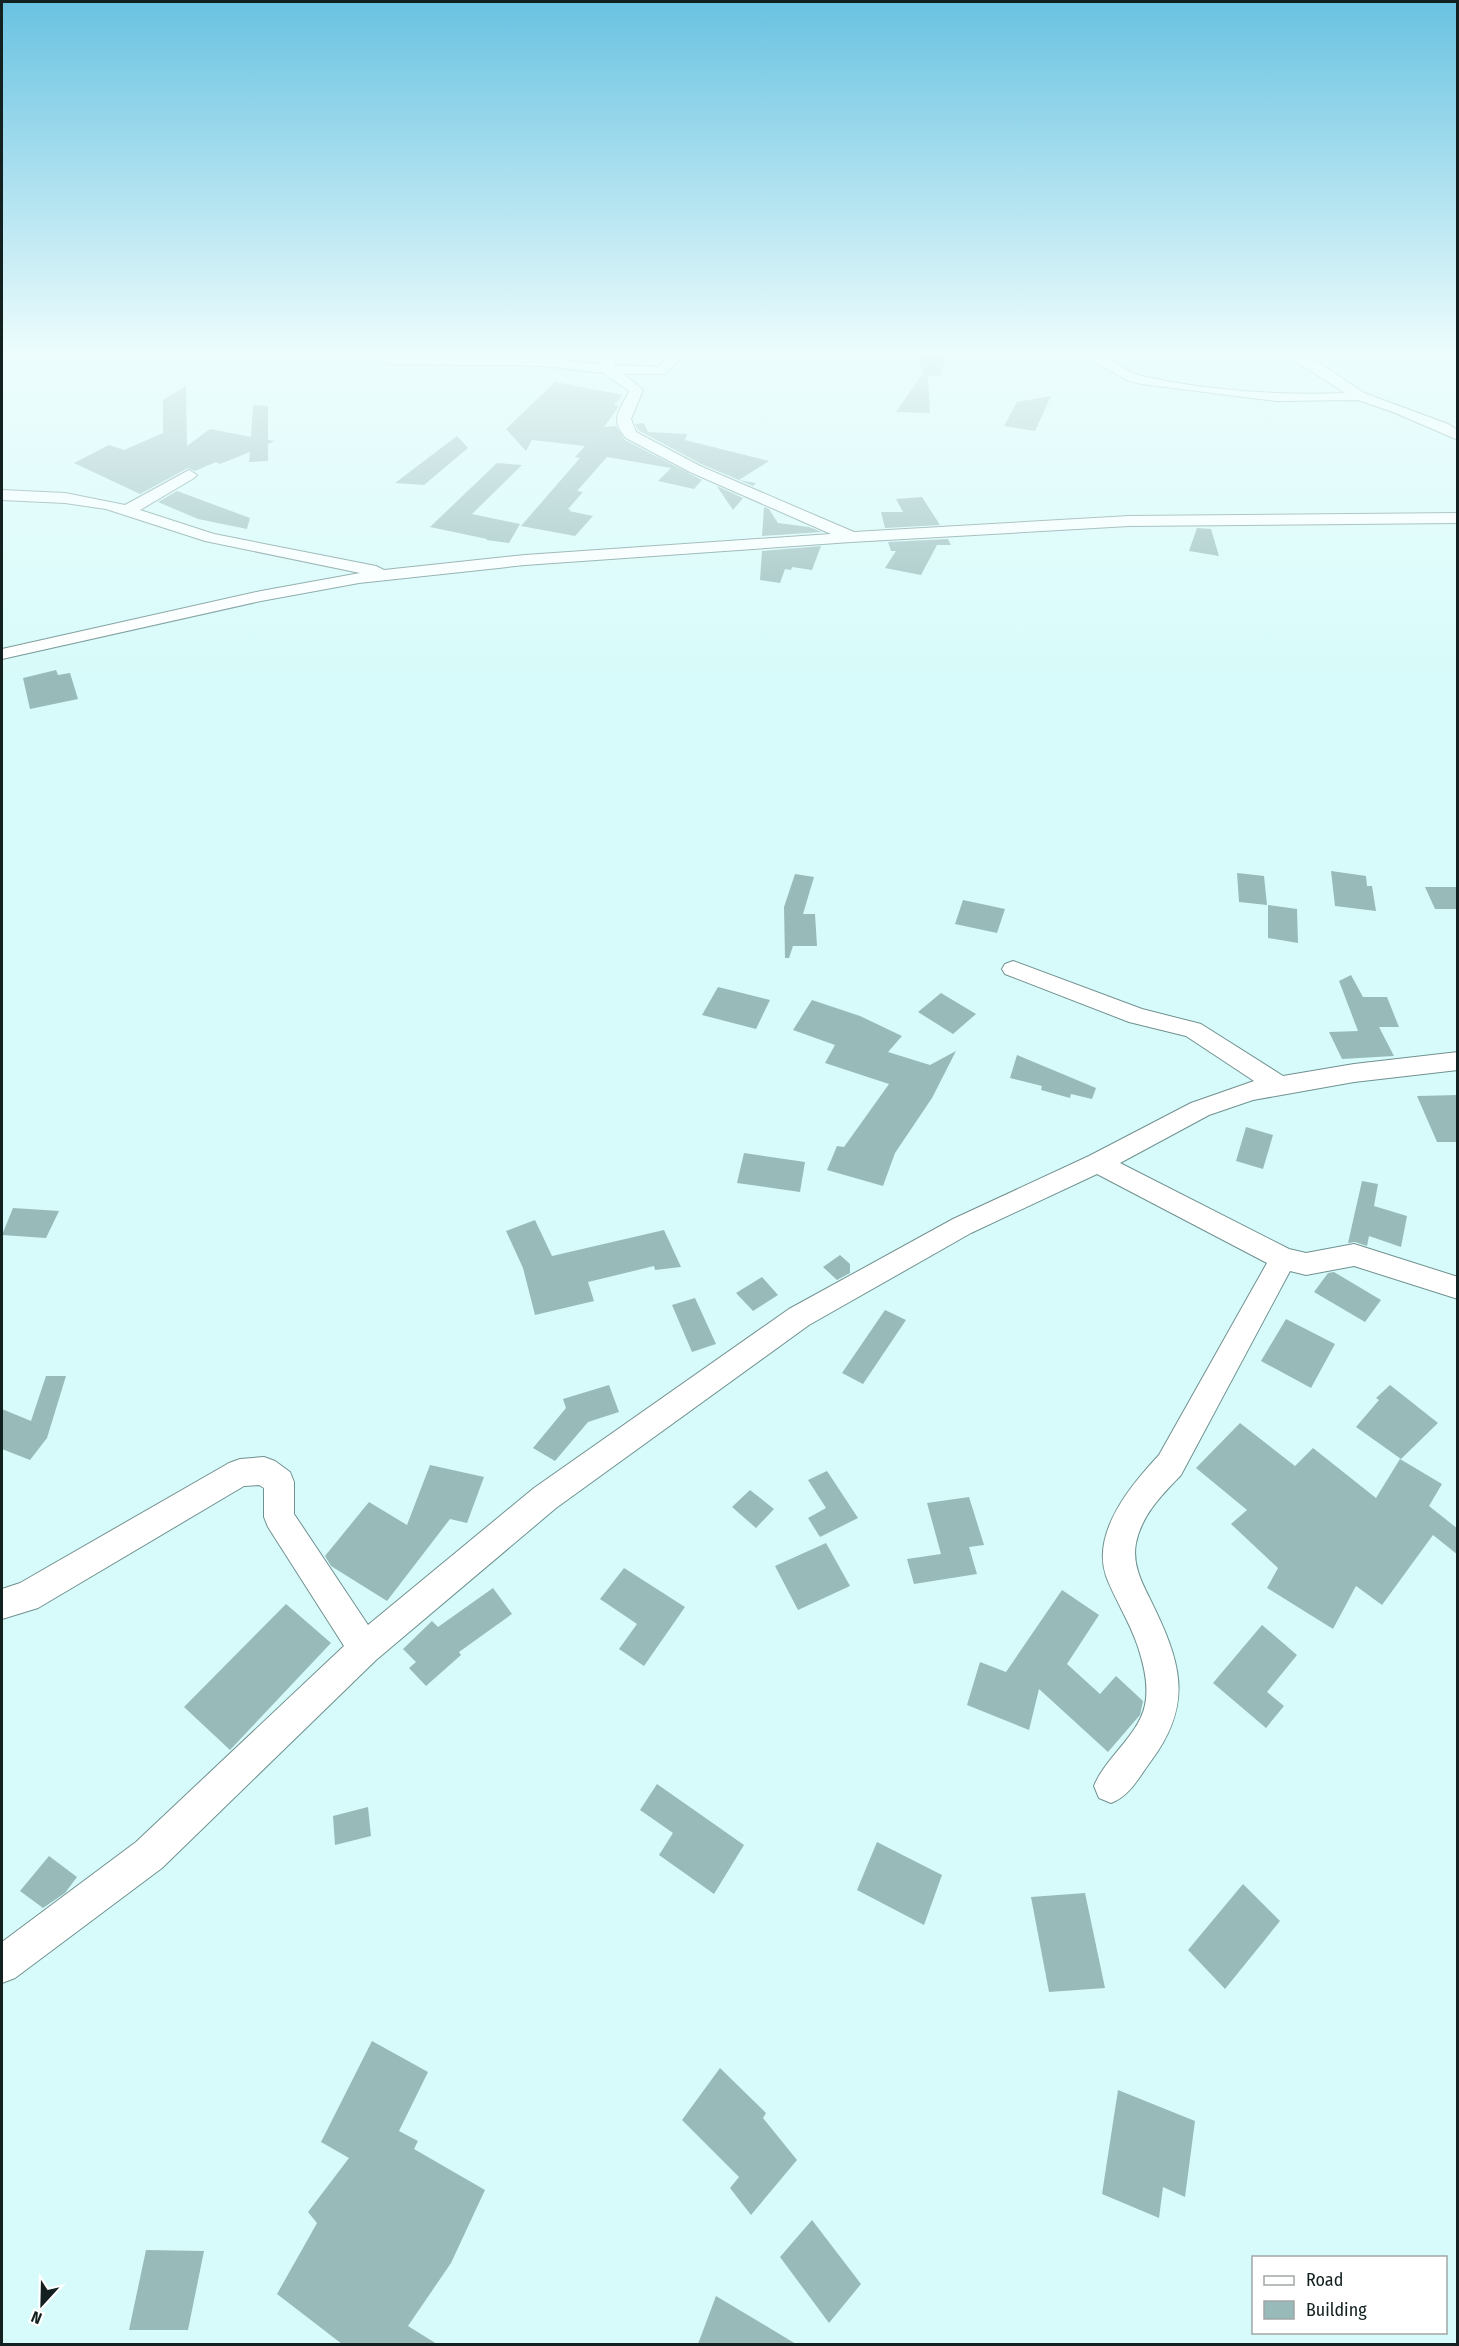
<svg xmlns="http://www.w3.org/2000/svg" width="1459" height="2346" viewBox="0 0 1459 2346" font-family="'Fira Sans Condensed',sans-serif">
<rect width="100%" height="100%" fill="#d7fbfa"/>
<path fill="#98bbba" d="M917 352H946L941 377 928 375 930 413 896 412 923 373Z
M555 382 623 395 614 405 619 406 604 427 616 426 625 440 702 480 694 489 658 481 671 468 607 457 577 491 583 492 568 509 571 510 569 511 593 516 575 536 521 526 580 458 575 457 585 446 532 440 526 451 506 429Z
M186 386 187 446 210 429 251 437 253 405 268 406V440L275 441 268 444V461L249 462 250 452 220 464 216 462 195 471 188 468 140 494 74 463 109 445 124 450 163 433V400Z
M1051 396 1035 431 1004 426 1017 402Z
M644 423 648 432 687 434 685 440 769 461 739 480 756 483 753 486 701 464 638 430 635 424Z
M457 436 468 448 424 485 395 483Z
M497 463 522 465 472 514 520 524 509 543 486 540 487 539 430 527Z
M717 486 743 498 733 510 718 488Z
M177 491 250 518 247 529 198 519 158 502Z
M922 497 940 525 885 528 881 512H903L896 499Z
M764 507 769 509 778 523 809 527 822 532 762 536Z
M1197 528 1211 529 1219 556 1189 551Z
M948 539 951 545H937L921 575 885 568 896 551H891L888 542Z
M821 546 812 570 792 567 791 570 785 569 780 583 760 580 762 551Z
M56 670 58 675 70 673 78 699 30 709 23 678Z
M1331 871 1366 876 1367 886H1372L1376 911 1335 906Z
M1237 873 1264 876 1267 905 1239 902Z
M795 874 814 877 803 914H815L817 946H793L789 958H785L784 907Z
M1425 887H1458V909H1435Z
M963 900 1005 909 997 933 955 924Z
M1268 905 1297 909 1298 943 1268 938Z
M1351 975 1363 997H1387L1399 1027H1379L1394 1056 1342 1059 1329 1032 1358 1031 1339 981Z
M718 987 770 1000 756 1029 702 1015Z
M941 993 976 1014 953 1034 918 1012Z
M812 1000 860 1016 902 1036 888 1052 930 1065 956 1051 932 1098 895 1153 883 1186 827 1170 837 1146 844 1147 889 1084 825 1063 835 1045 793 1030Z
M1017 1055 1096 1088 1092 1099 1071 1094 1070 1098 1041 1090 1042 1086 1010 1078Z
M1458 1095V1142H1437L1417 1096Z
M1246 1127 1273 1135 1263 1169 1236 1161Z
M744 1153 805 1162 800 1192 737 1183Z
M1362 1181 1378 1184 1374 1206 1407 1216 1401 1247 1369 1236 1367 1246 1355 1242 1348 1243Z
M13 1208 59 1211 46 1238 2 1235Z
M535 1220 552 1256 664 1230 681 1267 655 1270 654 1266 588 1282 594 1301 535 1315 523 1268 506 1231Z
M840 1255 850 1264V1273L837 1280 823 1267Z
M1334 1272 1381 1300 1365 1322 1314 1292 1328 1273Z
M762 1277 778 1295 753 1311 736 1293Z
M695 1298 716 1344 692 1352 672 1305Z
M885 1310 906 1320 863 1384 842 1373Z
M1286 1319 1335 1344 1311 1388 1261 1361Z
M46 1376H66L47 1438 30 1460 2 1449V1409L31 1421Z
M609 1385 619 1412 588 1422 555 1461 533 1448 566 1408 563 1399Z
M1390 1385 1438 1423 1401 1459 1356 1427 1379 1400 1376 1398Z
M1240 1423 1295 1466 1313 1448 1376 1498 1400 1459 1442 1484 1429 1506 1458 1529V1555L1433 1535 1382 1605 1356 1586 1333 1629 1267 1588 1278 1568 1231 1524 1247 1510 1196 1468Z
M430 1465 484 1477 467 1523 450 1519 387 1601 331 1566 325 1556 369 1502 407 1525Z
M827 1471 858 1518 820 1537 808 1518 826 1508 808 1480Z
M750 1490 774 1509 756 1528 732 1507Z
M969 1497 984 1545 969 1547 977 1574 914 1584 907 1559 941 1554 927 1503Z
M826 1543 850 1586 798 1610 775 1566Z
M624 1568 685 1607 644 1666 619 1649 637 1624 600 1599Z
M493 1588 512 1614 459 1652 461 1655 426 1686 409 1668 416 1662 403 1649 432 1621 438 1627Z
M1062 1590 1099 1615 1067 1664 1100 1694 1116 1676 1143 1701 1140 1715 1108 1752 1039 1689 1029 1730 967 1705 980 1662 1006 1672Z
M286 1604 331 1643 230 1750 184 1707Z
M1262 1625 1297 1655 1267 1692 1284 1706 1266 1728 1213 1683Z
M657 1784 744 1845 714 1894 659 1855 673 1833 640 1810Z
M368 1807 371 1836 335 1845 333 1816Z
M877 1842 942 1875 924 1925 857 1890Z
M49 1856 77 1877 65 1893 43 1908 20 1891Z
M1243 1884 1280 1921 1225 1989 1188 1950Z
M1085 1893 1105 1988 1049 1992 1031 1897Z
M372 2041 428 2072 399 2131 418 2141 414 2149 485 2190 451 2263 408 2326 437 2344H342L277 2294 317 2223 308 2212 349 2158 321 2142Z
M720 2068 766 2113 763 2118 797 2160 751 2215 730 2188 739 2177 682 2120Z
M1118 2090 1195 2121 1185 2197 1163 2187 1159 2218 1102 2194Z
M812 2220 861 2284 829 2323 780 2257Z
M146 2250 204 2251 188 2330H129Z
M716 2296 796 2344H698Z"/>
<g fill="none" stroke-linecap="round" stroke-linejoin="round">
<defs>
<path id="minor" d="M369 350H382L388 355 394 356 544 358 600 364 608 350H620L614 365 657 367 675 350H688L665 374H624L643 390 631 419 636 432 700 466 854 532 1129 516 1458 513V523L1129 526 851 542 525 565 359 583 261 601 2 659V649L261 591 360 573 205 541 106 509 65 503 2 500V490L65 493 125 505 189 470 197 475 194 478 140 510 214 534 376 566 384 570 525 555 831 534 690 472 626 438C609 419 620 411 629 391L603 373 544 366 394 364C384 362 372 361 369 350Z
M1075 350C1101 347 1118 370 1142 376 1202 390 1283 396 1345 393L1278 350H1295L1311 357 1364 393 1448 424 1458 430V440L1393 412 1358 400 1277 401 1141 384 1126 380Z
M1013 961 1142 1009 1201 1024 1283 1076 1354 1064 1458 1052V1070L1354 1082 1253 1100 1209 1115 1120 1163 1289 1249 1306 1253 1354 1244 1458 1277V1299L1354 1266 1306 1275 1290 1271 1181 1475C1162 1495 1142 1514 1136 1543 1132 1563 1141 1581 1150 1599 1180 1660 1195 1702 1151 1761 1139 1777 1130 1796 1111 1803L1099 1798 1094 1786C1105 1758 1139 1735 1145 1705 1149 1686 1144 1665 1138 1647 1130 1622 1115 1600 1106 1576 1091 1532 1132 1484 1159 1455L1267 1263 1097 1174 971 1233 809 1325 556 1508 376 1660 162 1868 15 1978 2 1983V1942L136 1842 344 1646 268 1527 264 1517V1488L259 1485 244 1486 38 1608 2 1619V1589L20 1583 229 1463 240 1459 264 1457 275 1461 290 1472 294 1482V1514L368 1625 534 1488 789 1309 953 1219 1089 1156 1191 1103 1254 1081 1186 1036 1129 1022 1005 974 1002 969 1005 964Z"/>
</defs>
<use href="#minor" stroke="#709190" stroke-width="2"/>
<use href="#minor" fill="#fff" fill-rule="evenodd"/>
</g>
<linearGradient id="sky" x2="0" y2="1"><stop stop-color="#69c2e1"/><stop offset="0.52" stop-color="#edfdfd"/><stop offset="1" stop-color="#edfdfd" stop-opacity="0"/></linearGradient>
<rect width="1459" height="678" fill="url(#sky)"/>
<rect width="1459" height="2346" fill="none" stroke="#132020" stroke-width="6"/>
<rect x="1252" y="2256" width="195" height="78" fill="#ffffff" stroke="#a1a6a6" stroke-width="1.5"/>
<rect x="1264" y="2276" width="30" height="9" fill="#ffffff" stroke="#a1a6a6" stroke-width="1.5"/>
<text x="1306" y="2286" font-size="18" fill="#132020">Road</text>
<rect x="1264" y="2301" width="30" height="18" fill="#98bbba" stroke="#a1a6a6" stroke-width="1.5"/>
<text x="1306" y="2316" font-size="18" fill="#132020">Building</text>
<g transform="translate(42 2304) rotate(202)" stroke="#ffffff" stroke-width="4.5" paint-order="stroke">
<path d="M0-4.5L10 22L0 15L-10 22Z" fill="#132020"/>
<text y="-9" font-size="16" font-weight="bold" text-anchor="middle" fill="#132020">N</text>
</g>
</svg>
